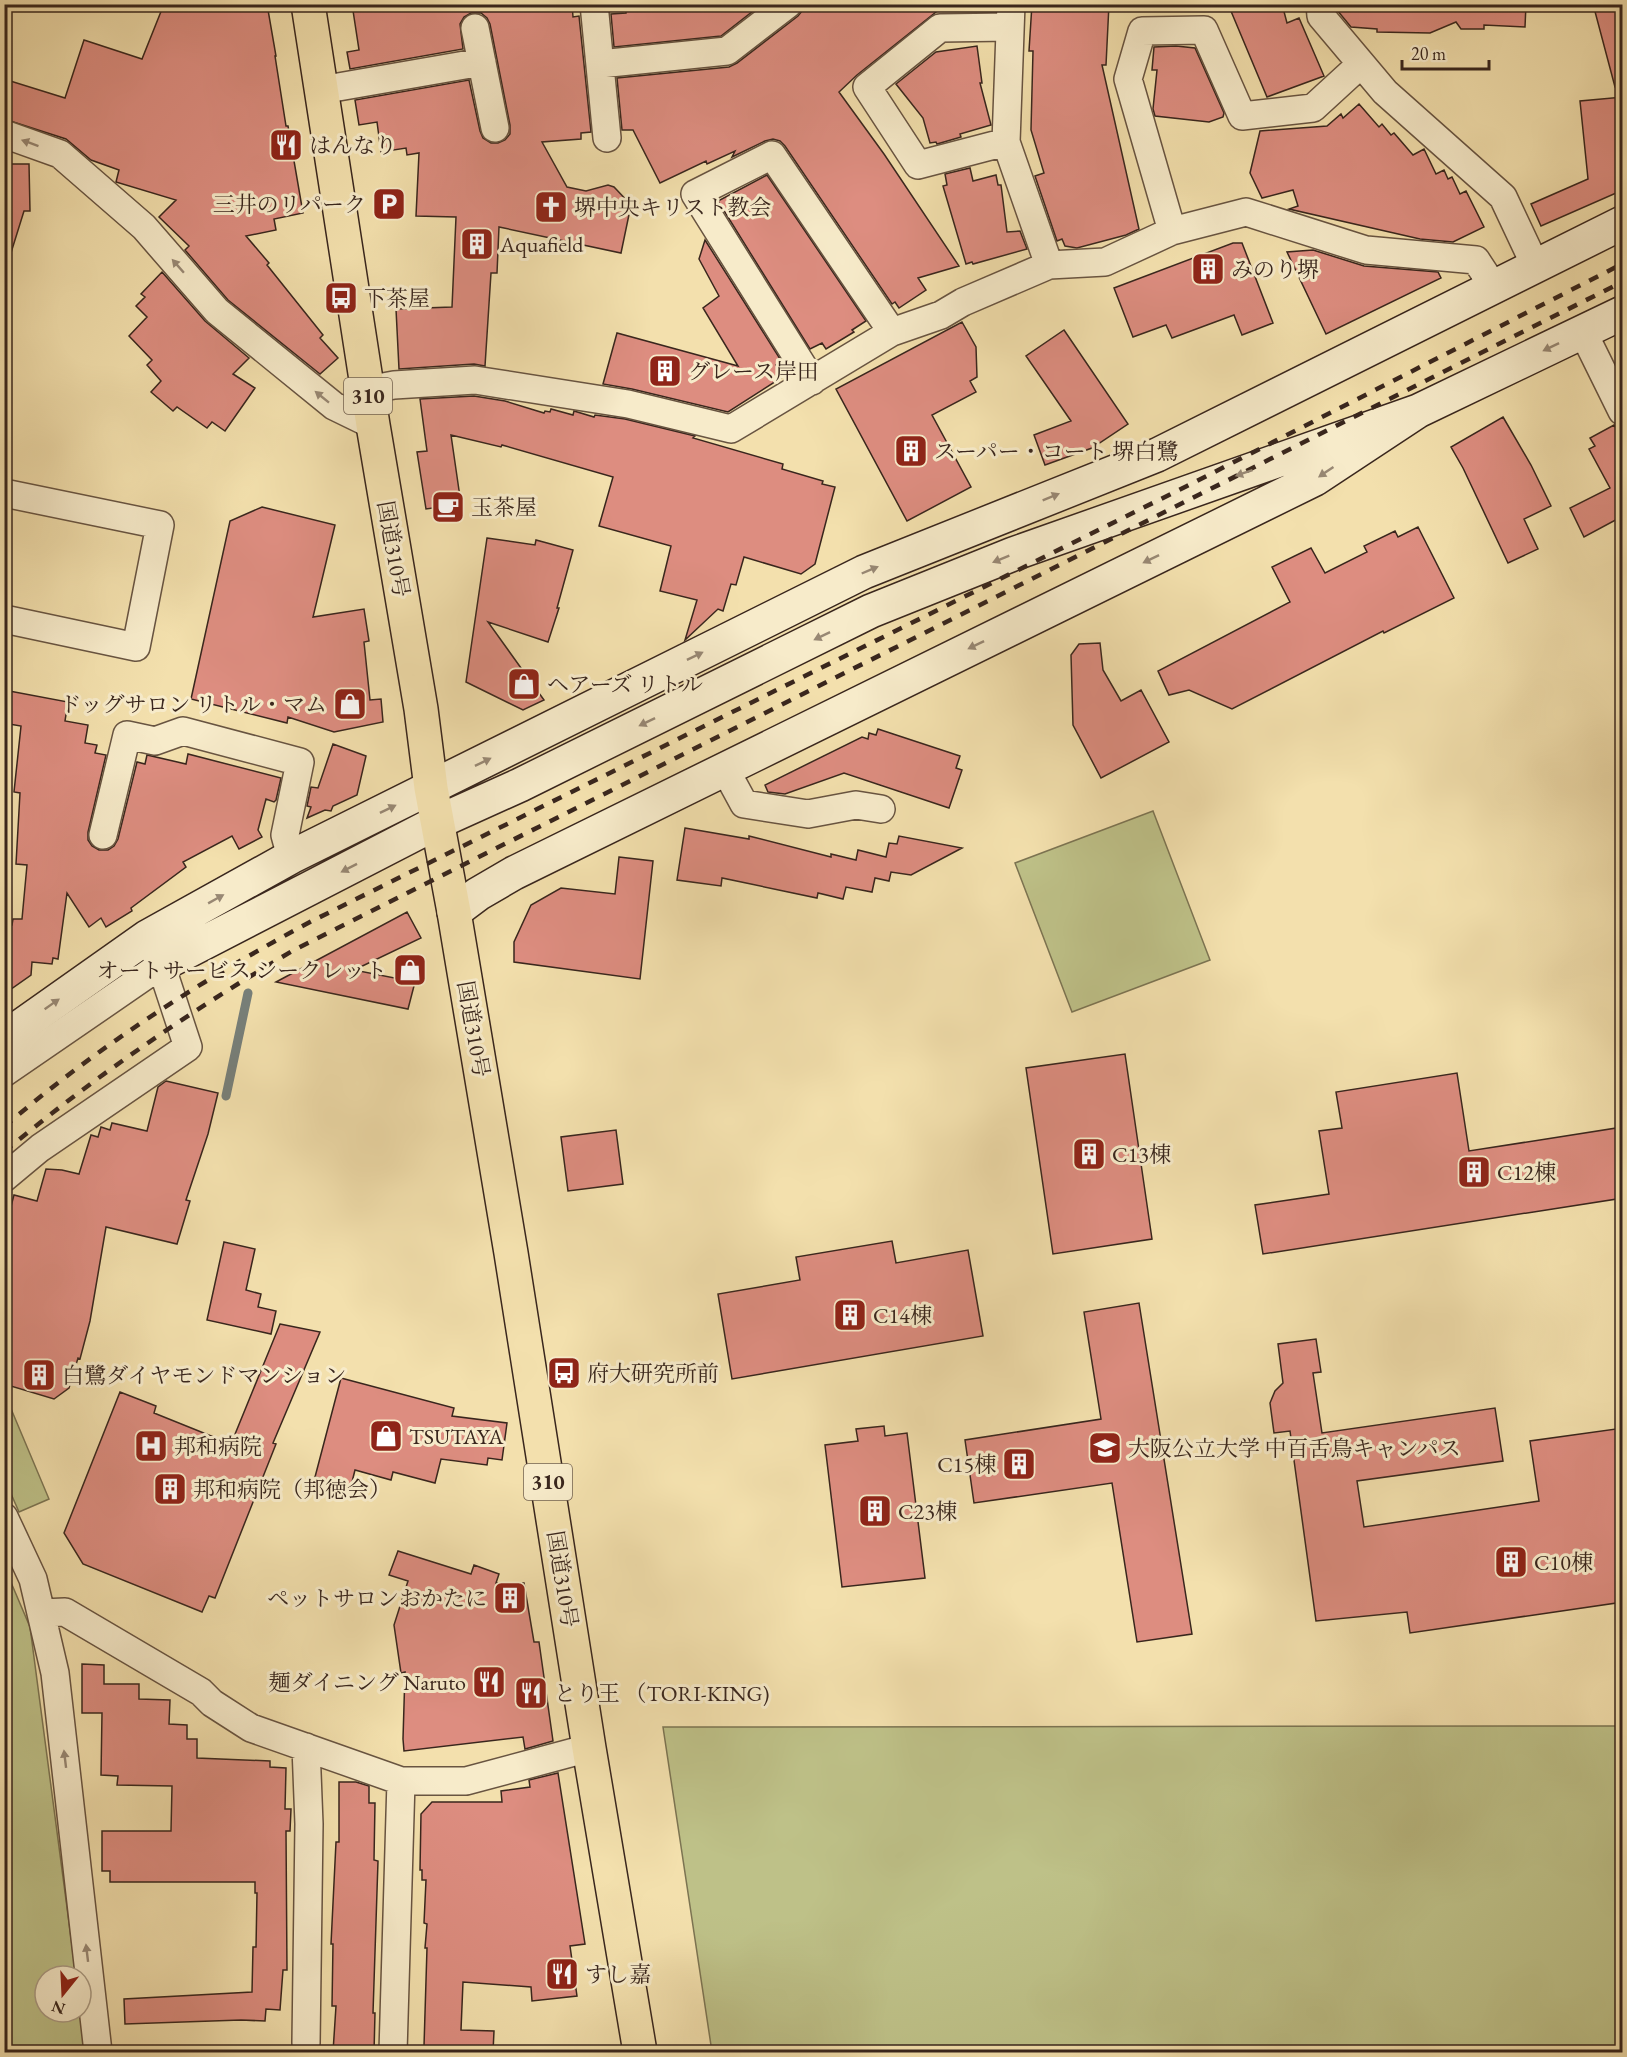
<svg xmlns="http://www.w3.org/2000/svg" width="1627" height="2057" viewBox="0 0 1627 2057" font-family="'EB Garamond','Noto Serif JP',serif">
<rect width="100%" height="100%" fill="#f3e0ad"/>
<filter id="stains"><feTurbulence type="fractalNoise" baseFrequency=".00333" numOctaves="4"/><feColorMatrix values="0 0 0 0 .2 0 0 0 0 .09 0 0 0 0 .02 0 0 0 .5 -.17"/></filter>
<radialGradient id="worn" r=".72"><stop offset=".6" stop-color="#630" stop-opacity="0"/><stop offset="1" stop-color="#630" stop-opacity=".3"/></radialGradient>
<path fill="#bec188" stroke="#7c7452" stroke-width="1.5" d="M1153 811 1210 960 1072 1012 1015 863Z
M9 1404 49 1499 19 1512 5 1480V1406Z
M4 1566 30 1627 76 1976H45V2012H80L85 2052H5Z
M1622 1726V2052H712L663 1727Z"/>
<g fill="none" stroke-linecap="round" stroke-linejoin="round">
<path stroke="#777f79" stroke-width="9" d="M226 1096 248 993"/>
</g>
<path fill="#dd8d80" stroke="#39261d" stroke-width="1.5" d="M164 4H267L276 56H275L286 126H288L303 213 274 219 276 230 246 236 269 263 267 265 323 335 320 338 338 358 320 374 228 300 185 250 189 246 159 217 176 200 116 182 119 170 91 160 66 139 4 119V79L65 98 84 40 142 59Z
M352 4H509V7L572 4 573 17 579 16 591 132 581 133V139L542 142 567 187 586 191 608 185 614 187 631 205 621 253 499 227 497 273H491L485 366 474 364 399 369 396 309 452 307 456 217 416 216 419 153 407 155 406 148 381 152 377 122 359 125 355 100 469 80 480 131 483 138 491 143H498L505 140 510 134V125L490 24 487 18 481 13H471L464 17 460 24 463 49 350 69 347 52 359 50Z
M626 4H762L721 36 614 47 611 14 626 13Z
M803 4H946L857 75 839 92 884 154 959 266 918 278 926 290 899 308 895 302 892 304 785 146 780 141 773 139 765 141 732 157 735 151 707 164 706 161 660 183 633 130H622L617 78 729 67 737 63 798 16 802 11Z
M1032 4H1109L1106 65H1102L1139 229 1126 235 1077 248 1065 246 1062 239 1057 241 1035 176 1044 173 1031 130 1033 51H1029Z
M1228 4H1282L1287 23 1299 18 1324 76 1267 97Z
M1337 4H1526L1525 27 1484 25V29H1461L1456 22 1430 33 1377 32V29L1351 27 1337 10Z
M1593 4H1623V86L1615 87Z
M977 46 982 83H980L991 125 960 134 961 137 937 144 936 142 930 143 923 118 896 84 936 52Z
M1176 46 1195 48 1224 113 1223 117 1209 122 1155 116 1153 109 1157 70H1152L1154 47Z
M1623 97V190L1541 226 1531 204 1588 179 1580 101Z
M1359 104 1379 127 1382 124 1391 135 1394 133 1413 155 1424 149 1436 174 1444 170 1448 179 1452 177 1460 194 1466 191 1484 227 1453 242 1420 239 1289 209 1298 206 1293 190 1262 198 1250 173 1260 131 1327 126 1341 114 1343 118Z
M4 164H29L30 211H24L10 256H4Z
M970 168 973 181 996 175 998 185H1001L1007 232 1020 231 1027 249 973 264 972 262 966 264 943 186 947 185 945 174Z
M767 175 866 321 852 330 854 332 826 349 822 343 810 349 718 201Z
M705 240 782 362 776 365 784 376 728 412 632 389 603 384 617 333 738 366 703 308 719 296 699 259Z
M1233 243H1242L1273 323 1242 335 1234 315 1172 338 1166 325 1133 337 1114 288Z
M1313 250 1364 266 1438 272 1441 278 1326 334 1287 252Z
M162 272 205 321 249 358 233 374 255 388 225 431 212 422 207 428 177 407 173 411 151 392 161 381 147 365 152 360 129 336 147 317 136 306 145 297 141 294Z
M962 322 976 347 977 377 970 381 976 392 932 415 971 487 907 521 836 389Z
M1064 330 1128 424 1092 448 1045 465 1034 435 1071 421 1026 356Z
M474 396 505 401 544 413 545 411 550 412 551 409 573 415 574 411 594 417 595 415 625 419 695 436 693 438 783 464 782 469 823 481 822 484 835 487 815 564 801 574 744 557 736 585 731 584 723 611 718 609 685 640 697 600 660 591 671 546 599 526 613 477 502 445 501 447 451 435 461 504 426 509 417 452 427 451 420 399Z
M1503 417 1531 465 1551 506 1524 519 1538 549 1508 563 1463 468 1451 447Z
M1614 425 1623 438V516L1584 537 1570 508 1610 488 1589 449 1595 446 1590 438Z
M262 507 335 525 313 617 364 609 369 641 364 642 370 700 381 699 383 722 334 732 288 717 287 723 191 699 230 521Z
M1418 527 1454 598 1384 633 1383 631 1232 709 1189 690 1169 695 1158 671 1290 602 1272 567 1311 548 1325 573 1367 552 1364 546 1395 531 1398 537Z
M487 538 535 545 536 540 573 550 557 608H559L548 642 488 622 544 700 523 710 466 682Z
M1100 643 1103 670 1121 701 1141 690 1169 742 1101 778 1073 725 1071 655 1079 644Z
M4 690 68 702 65 721 88 725 85 743 97 745 95 753 106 755 88 832V840L92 846 99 850H108L114 846 118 839 137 762 145 764 147 755 186 764 188 754 281 778 276 800 274 802 266 799 258 830 262 837 239 849 232 836 183 862 186 867 131 908 132 911 106 927 101 918 89 927 67 893 58 959 53 958 52 964 32 962 31 975 4 994V925H12L13 919H22L27 865 16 864 20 793 14 792 21 726 4 723Z
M878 729 960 756 956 768 962 770 949 808 844 773 785 794 768 792 765 785 862 737 868 739 869 733 876 735Z
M333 744 366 756 357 795 333 806 331 811 325 810 307 818 311 807 307 806 311 787 318 788Z
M685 828 749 839V836L831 857V854L856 860 858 850 886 857 889 843 897 844 899 836 962 848 911 875 891 872 889 881 875 878 872 892 846 887 843 899 818 893 817 898 722 878 721 886 677 880Z
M619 857 653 861 640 979 514 962V942L531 905 561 888 615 894Z
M407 912 421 938 354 970 415 982 408 1009 276 982Z
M1125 1054 1152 1239 1053 1254 1026 1068Z
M1457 1073 1469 1151 1623 1127V1198L1263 1254 1255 1205 1329 1194 1319 1131 1342 1128 1336 1092Z
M166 1081 218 1093 208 1134 186 1200 190 1201 177 1244 106 1227 90 1321 80 1359 78 1358 69 1388 54 1399 4 1384V1213L9 1214 14 1195 37 1201 46 1169 62 1170 79 1174 91 1135 98 1137 101 1127 110 1130 112 1123 147 1131 158 1087Z
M616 1130 623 1184 568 1191 561 1137Z
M892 1241 896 1263 968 1250 983 1336 732 1379 718 1294 800 1280 796 1257Z
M224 1242 255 1249 246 1290 261 1294 258 1307 276 1311 271 1334 207 1320Z
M1139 1303 1192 1634 1137 1642 1112 1483 974 1503 965 1440 1101 1419 1084 1312Z
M280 1324 320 1332 273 1443 276 1444 215 1598 209 1596 202 1612 83 1564 64 1533 120 1392 156 1406 154 1413 231 1444Z
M1316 1339 1321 1372 1313 1373 1322 1433 1495 1408 1503 1461 1357 1481 1364 1527 1539 1501 1530 1441 1623 1428V1602L1410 1633 1407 1612 1316 1621 1290 1431 1274 1433 1270 1403 1275 1391 1283 1383 1278 1344Z
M341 1378 454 1408 452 1416 507 1423 502 1460 488 1458 487 1465 441 1459 435 1483 393 1472 391 1480 355 1470 351 1486 315 1477Z
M884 1426 885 1436 907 1433 925 1578 842 1587 825 1445 858 1441 856 1429Z
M398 1551 471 1574 474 1565 499 1574 496 1583H524L534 1642H539L553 1741 525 1749 523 1737 404 1751 403 1739 405 1672 401 1673 394 1625 408 1581 389 1575Z
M82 1664 104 1665V1684H139V1699L170 1700 169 1724 187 1725V1739H197V1758L270 1761V1767L286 1768 285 1809H291L290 1831H286L287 1970H283L280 2010 266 2009 265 2021 241 2020 125 2024 124 1999 252 1992 253 1947H256L257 1893H255V1882H110V1871H102V1831H171L172 1786 117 1785 118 1776 101 1775 102 1713H82Z
M558 1773 585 1944 570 1946 577 1996 532 2001 531 1987 463 1982 461 2030 494 2031 493 2052H426V2046H424L427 1948H425L427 1924 424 1923 426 1880H422V1870H420L421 1814 432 1802H502L501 1791 530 1787 529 1780Z
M339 1782H356L369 1786V1803H375L374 1860 378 1861 373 2013H375L374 2052H333L336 2006H332L333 1944H331L336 1842H339Z"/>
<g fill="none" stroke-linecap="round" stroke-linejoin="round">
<defs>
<path id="street" d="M594 4 607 138
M1011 4 1006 142 1049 265
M1320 4 1321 16 1385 92 1503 197 1535 265
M475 28 495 128
M600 64 727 51 788 4
M321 90 482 62
M4 134 60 154 144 227 217 311 334 406 373 425
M1006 142 918 165 867 87 940 28 1010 27
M1172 231 1128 79 1142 31 1204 30 1242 116 1313 108 1361 64
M1583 332 1622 411
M812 381 695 194 772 155 892 332
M367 390 394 385 475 380 628 404 731 429 892 332 941 315 963 302 1049 265 1105 262 1172 231 1246 212 1366 250 1476 260 1493 286
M4 493 160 525 136 647 4 619
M725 769 744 804 808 814 856 805 881 809
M103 835 127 735 155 741 183 731 300 762 285 835 291 857
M4 1073 161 965
M4 1178 40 1148 188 1047 161 965 152 947
M4 1517 33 1579 55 1673 98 2052
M42 1613 65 1612 201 1692 212 1703 251 1728 401 1781
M306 2043 309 1824 306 1747
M393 2052 401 1781H466L589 1748"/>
<path id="secondary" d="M454 912 478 894 514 873 1315 479 1418 411 1622 313
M161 965 438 822 520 785 871 611 1013 554 1418 411
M4 1038 147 937 291 857 864 572 1157 455 1622 223"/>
<path id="highway" d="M308 4 373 425 421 709 431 788 454 912 511 1253 589 1748 640 2052"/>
</defs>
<use href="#street" stroke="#685441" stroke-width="30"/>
<use href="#secondary" stroke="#39261d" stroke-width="36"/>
<use href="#highway" stroke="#39261d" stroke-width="36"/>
<use href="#street" stroke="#f7ebca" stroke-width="27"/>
<use href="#secondary" stroke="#f7ebca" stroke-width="33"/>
<use href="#highway" stroke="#f3e0ad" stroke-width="33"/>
<path stroke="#39261d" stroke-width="4.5" stroke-dasharray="10 10" stroke-linecap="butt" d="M4 1127C98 1046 203 979 312 921L1187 486 1622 264
M4 1152C95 1076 192 1010 294 950L1622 282"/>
</g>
<defs><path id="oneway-solid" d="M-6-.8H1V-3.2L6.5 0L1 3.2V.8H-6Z" transform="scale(1.5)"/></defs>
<g fill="#988874">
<use href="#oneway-solid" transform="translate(30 143) rotate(-160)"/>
<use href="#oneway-solid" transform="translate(178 266) rotate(-131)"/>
<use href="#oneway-solid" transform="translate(1551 347) rotate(154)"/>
<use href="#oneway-solid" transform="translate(322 397) rotate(-141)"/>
<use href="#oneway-solid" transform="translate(1326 472) rotate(146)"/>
<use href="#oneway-solid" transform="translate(1244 473) rotate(161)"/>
<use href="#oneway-solid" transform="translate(1051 497) rotate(-22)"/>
<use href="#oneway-solid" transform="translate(1001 559) rotate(158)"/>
<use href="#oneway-solid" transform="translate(1151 559) rotate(154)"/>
<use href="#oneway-solid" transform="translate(870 570) rotate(-23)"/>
<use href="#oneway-solid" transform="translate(822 636) rotate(154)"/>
<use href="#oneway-solid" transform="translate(976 645) rotate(154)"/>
<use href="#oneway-solid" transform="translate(695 656) rotate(-26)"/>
<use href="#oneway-solid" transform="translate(647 722) rotate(154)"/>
<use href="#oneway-solid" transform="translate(483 762) rotate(-26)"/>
<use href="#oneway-solid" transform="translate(388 809) rotate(-26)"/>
<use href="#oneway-solid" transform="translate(349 868) rotate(153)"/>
<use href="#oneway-solid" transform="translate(216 899) rotate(-29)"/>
<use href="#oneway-solid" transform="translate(52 1004) rotate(-35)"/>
<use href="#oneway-solid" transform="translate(65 1759) rotate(-97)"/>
<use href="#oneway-solid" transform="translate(87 1953) rotate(-97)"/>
</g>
<defs>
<symbol id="restaurant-square" viewBox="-11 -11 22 22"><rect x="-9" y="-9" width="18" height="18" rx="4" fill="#8f2418" stroke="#f7ebca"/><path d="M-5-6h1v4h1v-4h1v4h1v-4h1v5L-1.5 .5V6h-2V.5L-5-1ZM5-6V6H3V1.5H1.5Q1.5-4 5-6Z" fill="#fff"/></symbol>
<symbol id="parking-square" viewBox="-11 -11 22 22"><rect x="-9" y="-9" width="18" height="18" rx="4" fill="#8f2418" stroke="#f7ebca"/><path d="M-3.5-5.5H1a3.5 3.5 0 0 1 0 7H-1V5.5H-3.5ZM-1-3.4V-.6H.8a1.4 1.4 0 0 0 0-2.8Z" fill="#fff"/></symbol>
<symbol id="church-square" viewBox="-11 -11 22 22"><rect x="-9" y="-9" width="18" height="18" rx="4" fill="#8f2418" stroke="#f7ebca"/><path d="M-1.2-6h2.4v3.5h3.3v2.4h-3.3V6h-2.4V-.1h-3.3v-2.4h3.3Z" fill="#fff"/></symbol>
<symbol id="building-square" viewBox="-11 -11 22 22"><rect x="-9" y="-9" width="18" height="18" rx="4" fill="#8f2418" stroke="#f7ebca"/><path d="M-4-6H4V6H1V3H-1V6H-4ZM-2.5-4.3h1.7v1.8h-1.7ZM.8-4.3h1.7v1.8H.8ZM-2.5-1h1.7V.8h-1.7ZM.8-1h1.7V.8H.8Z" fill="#fff"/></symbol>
<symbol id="bus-square" viewBox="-11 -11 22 22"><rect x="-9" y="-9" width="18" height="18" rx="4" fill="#8f2418" stroke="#f7ebca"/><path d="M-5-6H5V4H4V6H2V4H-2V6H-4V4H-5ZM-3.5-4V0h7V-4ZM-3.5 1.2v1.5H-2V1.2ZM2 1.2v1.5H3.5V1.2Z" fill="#fff"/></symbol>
<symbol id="cafe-square" viewBox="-11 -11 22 22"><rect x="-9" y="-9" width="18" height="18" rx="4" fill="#8f2418" stroke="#f7ebca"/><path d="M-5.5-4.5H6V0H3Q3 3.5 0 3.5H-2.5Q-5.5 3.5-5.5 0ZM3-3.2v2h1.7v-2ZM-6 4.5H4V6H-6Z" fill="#fff"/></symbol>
<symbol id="shop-square" viewBox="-11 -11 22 22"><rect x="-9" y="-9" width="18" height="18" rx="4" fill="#8f2418" stroke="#f7ebca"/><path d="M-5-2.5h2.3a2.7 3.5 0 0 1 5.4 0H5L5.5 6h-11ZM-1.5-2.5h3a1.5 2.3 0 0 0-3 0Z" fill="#fff"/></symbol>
<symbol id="hospital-square" viewBox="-11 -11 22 22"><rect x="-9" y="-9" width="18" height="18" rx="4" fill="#8f2418" stroke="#f7ebca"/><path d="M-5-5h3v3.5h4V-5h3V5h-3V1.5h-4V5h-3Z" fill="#fff"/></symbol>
<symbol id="university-square" viewBox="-11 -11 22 22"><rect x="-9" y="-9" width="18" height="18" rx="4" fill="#8f2418" stroke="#f7ebca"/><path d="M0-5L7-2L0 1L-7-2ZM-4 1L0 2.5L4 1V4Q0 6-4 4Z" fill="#fff"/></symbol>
</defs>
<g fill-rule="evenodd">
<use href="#restaurant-square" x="267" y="126" width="38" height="38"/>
<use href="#parking-square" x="370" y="185" width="38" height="38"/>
<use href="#church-square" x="532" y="188" width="38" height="38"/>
<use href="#building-square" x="458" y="225" width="38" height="38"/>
<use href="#building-square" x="1189" y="250" width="38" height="38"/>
<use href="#bus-square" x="322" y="279" width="38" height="38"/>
<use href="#building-square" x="646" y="352" width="38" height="38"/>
<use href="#building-square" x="892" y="432" width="38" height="38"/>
<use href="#cafe-square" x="429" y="488" width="38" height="38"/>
<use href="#shop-square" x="505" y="665" width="38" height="38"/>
<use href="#shop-square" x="331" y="685" width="38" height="38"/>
<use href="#shop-square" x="391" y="951" width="38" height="38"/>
<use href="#building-square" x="1070" y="1135" width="38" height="38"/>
<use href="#building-square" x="1455" y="1153" width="38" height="38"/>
<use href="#building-square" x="831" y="1296" width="38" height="38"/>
<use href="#bus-square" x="545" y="1354" width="38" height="38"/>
<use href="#building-square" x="20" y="1356" width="38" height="38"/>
<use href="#shop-square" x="367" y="1417" width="38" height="38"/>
<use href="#hospital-square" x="132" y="1427" width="38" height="38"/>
<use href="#university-square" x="1086" y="1429" width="38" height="38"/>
<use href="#building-square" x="1000" y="1445" width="38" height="38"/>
<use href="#building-square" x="151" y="1470" width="38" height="38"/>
<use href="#building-square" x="856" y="1492" width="38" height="38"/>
<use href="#building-square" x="1492" y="1543" width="38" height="38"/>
<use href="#building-square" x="491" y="1579" width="38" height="38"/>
<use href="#restaurant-square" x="470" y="1663" width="38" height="38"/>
<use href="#restaurant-square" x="512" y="1674" width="38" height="38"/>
<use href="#restaurant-square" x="543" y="1955" width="38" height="38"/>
</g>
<g text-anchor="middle" stroke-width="6" stroke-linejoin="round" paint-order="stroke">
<g fill="#f7ebca" stroke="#726151" stroke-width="1.5">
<rect x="344" y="378" width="48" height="36" rx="4.5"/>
<rect x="524" y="1464" width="48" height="36" rx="4.5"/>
</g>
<g font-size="21" font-weight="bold" fill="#39261d">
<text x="368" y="403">310</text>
<text x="548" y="1489">310</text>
</g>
<g font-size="22" fill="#39261d" stroke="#f7ebca" text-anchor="start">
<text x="309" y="153">はんなり</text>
<text x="366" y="212" text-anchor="end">三井のリパーク</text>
<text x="574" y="215">堺中央キリスト教会</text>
<text x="500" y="252">Aquafield</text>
<text x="1231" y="277">みのり堺</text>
<text x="364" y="306">下茶屋</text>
<text x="688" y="379">グレース岸田</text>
<text x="934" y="459">スーパー・コート 堺白鷺</text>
<text x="471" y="515">玉茶屋</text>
<text x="547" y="692">ヘアーズ リトル</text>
<text x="327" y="712" text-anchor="end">ドッグサロン リトル・マム</text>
<text x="387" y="978" text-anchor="end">オートサービス シークレット</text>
<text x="1112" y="1162">C13棟</text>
<text x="1497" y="1180">C12棟</text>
<text x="873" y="1323">C14棟</text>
<text x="587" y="1381">府大研究所前</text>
<text x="62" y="1383">白鷺ダイヤモンドマンション</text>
<text x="409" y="1444">TSUTAYA</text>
<text x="174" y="1454">邦和病院</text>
<text x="1128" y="1456">大阪公立大学 中百舌鳥キャンパス</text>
<text x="996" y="1472" text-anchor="end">C15棟</text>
<text x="193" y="1497">邦和病院（邦徳会）</text>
<text x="898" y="1519">C23棟</text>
<text x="1534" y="1570">C10棟</text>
<text x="487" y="1606" text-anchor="end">ペットサロンおかたに</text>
<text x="466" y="1690" text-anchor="end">麺ダイニング Naruto</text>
<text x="554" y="1701">とり王 （TORI-KING)</text>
<text x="585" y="1982">すし嘉</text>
</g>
<g font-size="22" fill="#39261d" stroke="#f7ebca">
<text transform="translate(394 549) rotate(80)" y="8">国道310号</text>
<text transform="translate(474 1029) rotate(80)" y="8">国道310号</text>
<text transform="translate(563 1579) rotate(81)" y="8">国道310号</text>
</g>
</g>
<rect width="1627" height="2057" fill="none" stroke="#f3e0ad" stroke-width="24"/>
<rect x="6" y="6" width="1615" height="2045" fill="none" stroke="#39261d" stroke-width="3"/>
<rect x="12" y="12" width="1603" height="2033" fill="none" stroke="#39261d" stroke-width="1.5"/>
<g transform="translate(63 1994) rotate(198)"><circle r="28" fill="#f7ebca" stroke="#ab9c85" stroke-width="1.5"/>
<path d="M0-4.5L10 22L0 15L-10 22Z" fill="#8f2418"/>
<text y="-9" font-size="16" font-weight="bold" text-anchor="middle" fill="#39261d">N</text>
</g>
<path d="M1402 60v9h87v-9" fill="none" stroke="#39261d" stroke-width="3"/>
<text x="1411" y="60" font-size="18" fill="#39261d" stroke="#f7ebca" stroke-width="4.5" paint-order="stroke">20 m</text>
<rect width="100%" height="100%" filter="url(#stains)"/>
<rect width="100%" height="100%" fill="url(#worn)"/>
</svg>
